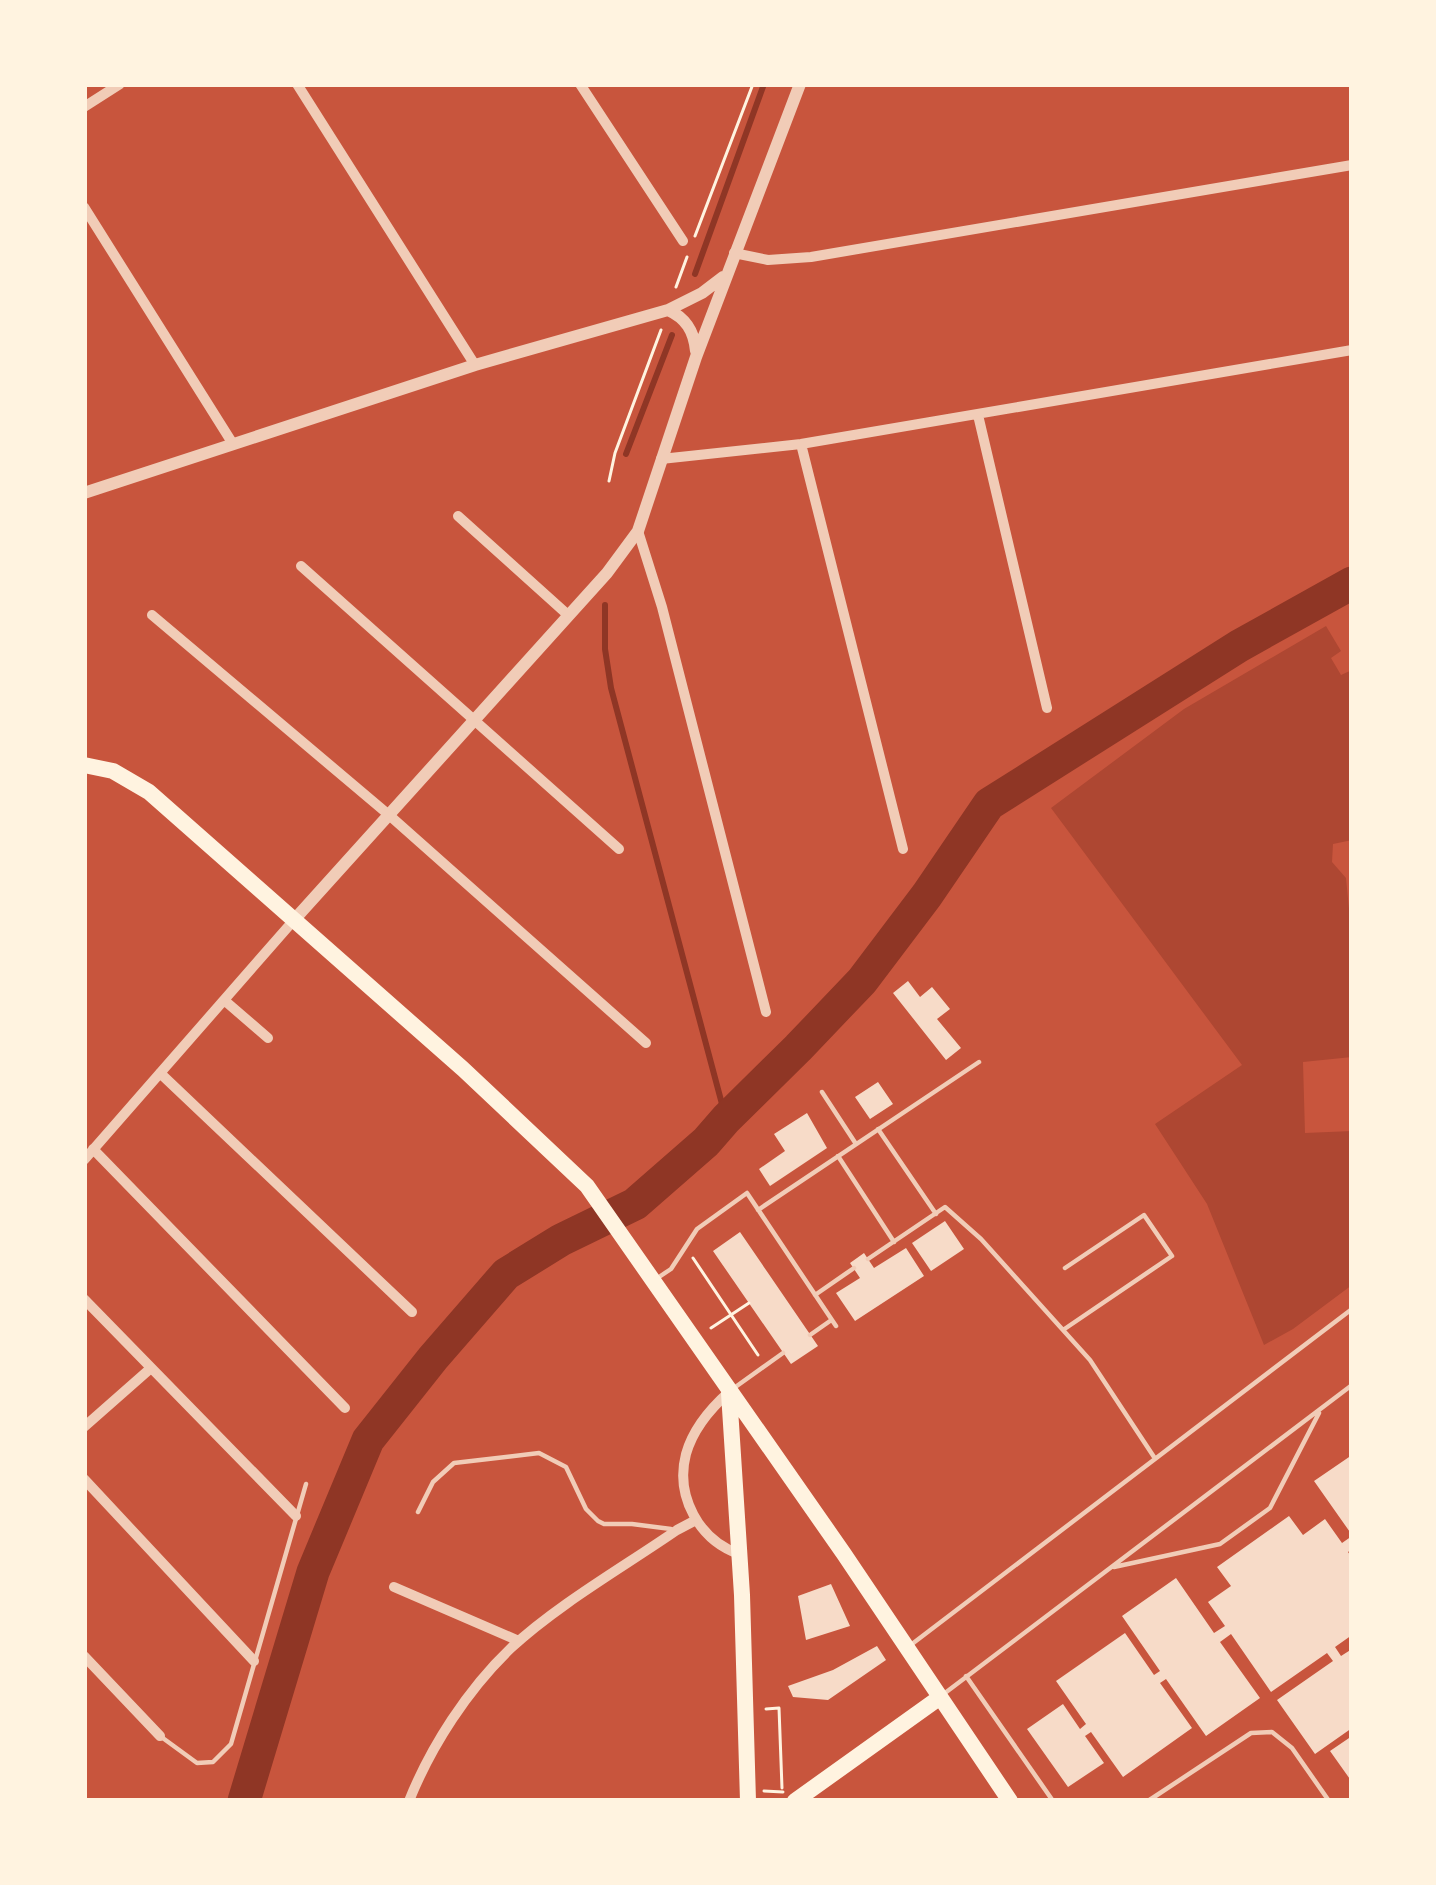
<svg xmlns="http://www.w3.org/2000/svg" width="1436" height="1885" viewBox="0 0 1436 1885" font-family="Cabin,sans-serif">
<rect width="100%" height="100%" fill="#c8553d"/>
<path fill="#ae4732" d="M1326 626 1341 651 1331 658 1341 675 1352 670V840L1333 844 1332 862 1346 878 1352 940V1057L1303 1062 1305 1133 1352 1131V1285L1293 1329 1264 1345 1207 1204 1155 1124 1242 1065 1051 808 1184 709Z"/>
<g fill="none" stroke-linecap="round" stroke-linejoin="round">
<path stroke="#8f3625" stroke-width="6" d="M695 274 764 84
M626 454 672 335
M605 605V649L611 688 726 1119"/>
<path stroke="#8f3625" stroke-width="33" d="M244 1801 313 1572 368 1440 433 1358 506 1274 561 1240 635 1204 706 1142 726 1119 798 1048 862 981 927 895 989 804 1239 646 1352 583"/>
</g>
<path fill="#f7dbc8" d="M908 981 920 997 932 987 950 1009 937 1019 961 1048 946 1060 893 993Z
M878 1082 893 1104 870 1119 855 1097Z
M807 1113 827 1148 770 1186 759 1169 785 1151 774 1134Z
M945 1221 964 1249 931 1271 912 1243Z
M740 1232 818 1346 791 1364 713 1251Z
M906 1248 924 1276 855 1321 836 1293 860 1278 850 1263 864 1253 874 1268Z
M1352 1455V1535L1314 1481Z
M1289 1516 1303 1535 1325 1519 1342 1543 1352 1536V1549L1348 1552 1352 1558V1635L1335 1647 1341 1656 1352 1649V1728L1315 1754 1277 1700 1333 1661 1327 1653 1271 1692 1231 1634 1220 1642 1260 1698 1206 1736 1166 1679 1160 1683 1192 1728 1123 1777 1091 1732 1085 1736 1104 1763 1068 1787 1027 1729 1063 1704 1080 1729 1086 1724 1056 1681 1125 1633 1154 1675 1160 1671 1122 1616 1176 1578 1214 1633 1225 1626 1208 1602 1231 1586 1217 1567Z
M831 1584 850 1626 806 1640 798 1596Z
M877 1646 886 1660 828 1700 793 1697 788 1686 833 1670Z
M1352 1736V1782L1330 1751Z"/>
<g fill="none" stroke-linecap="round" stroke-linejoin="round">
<path stroke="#fff3e0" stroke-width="3" d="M695 236 753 84
M676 287 687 257
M609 481 615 453 661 330
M693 1258 758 1355
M711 1328 749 1303
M766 1709 779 1708 782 1788
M764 1791 783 1792"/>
<path stroke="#f1ccb7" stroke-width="4.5" d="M822 1092 856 1144
M878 1129 936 1214
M838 1156 894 1242
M758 1210 979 1062
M868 1259 945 1207 981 1239 1090 1360 1154 1457
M659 1277 671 1269 697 1229 747 1193 836 1326
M815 1295 854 1268
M1063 1330 1172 1256 1144 1215 1065 1268
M810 1335 830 1321
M734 1388 783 1353
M418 1512 433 1482 454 1463 539 1453 566 1467 586 1509 598 1521 604 1524H632L671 1529
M1114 1567 1220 1544 1270 1508 1319 1413
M912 1644 1352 1309
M966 1676 1053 1801
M945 1693 1352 1385
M160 1736 197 1763 213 1762 231 1744 306 1484
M1148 1801 1251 1733 1272 1732 1292 1748 1329 1801"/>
<path stroke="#f1ccb7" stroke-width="10" d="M297 84 475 365
M580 84 683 241
M84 107 120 84
M84 207 233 444
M734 253 768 260 811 257 1352 165
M978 415 1047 708
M801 444 903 849
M661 459 801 444 1352 350
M458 516 568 615
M638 531 662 607 766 1012
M301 566 619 849
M152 615 389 815 646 1043
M224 1000 268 1038
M160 1073 412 1312
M93 1149 345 1408
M84 1160 294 920
M84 1299 296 1516
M729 1392C711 1408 693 1429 686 1454 675 1496 699 1540 739 1554
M84 1427 151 1368
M84 1479 254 1661
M394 1587 519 1641
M84 1656 160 1736
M409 1801C431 1746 468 1689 511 1648 557 1605 625 1566 677 1530L696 1520"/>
<path stroke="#f1ccb7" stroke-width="12" d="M668 310C686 318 694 331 696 351
M84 493 475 365 668 310 702 293 723 277
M294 920 607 573 638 531 696 357 800 84"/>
<path stroke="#fff3e0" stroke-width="16" d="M84 765 113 771 149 792 463 1069 587 1186 844 1554 1010 1801
M729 1393 742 1595 748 1801
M795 1801 939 1698"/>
</g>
<rect width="1436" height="1885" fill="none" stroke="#fff3e0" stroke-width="174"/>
</svg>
